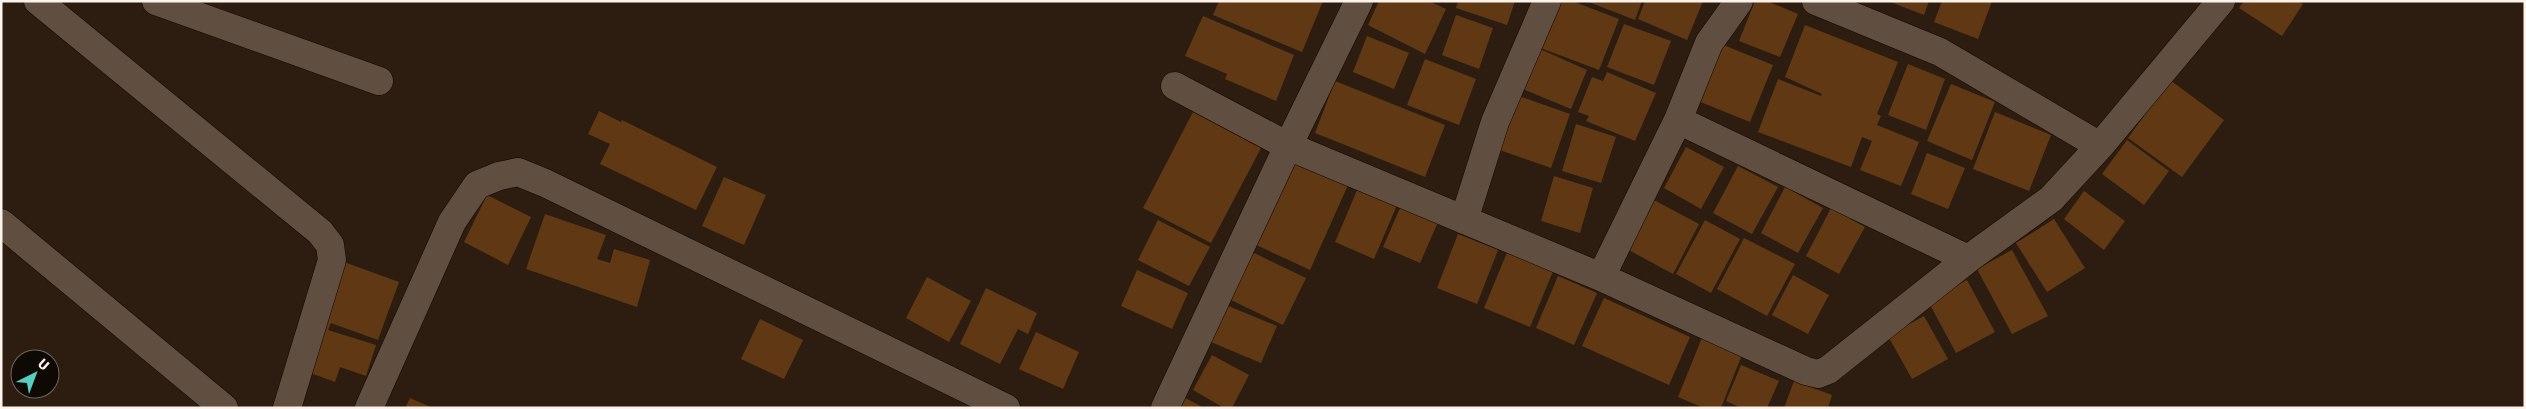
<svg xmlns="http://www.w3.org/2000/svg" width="2526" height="409" viewBox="0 0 2526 409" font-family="'Fira Sans',sans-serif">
<rect width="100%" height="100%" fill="#2c1d10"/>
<path fill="#603914" d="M1219 1H1323L1302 52 1213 15Z
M1379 1H1429L1446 9 1425 54 1368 25Z
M1458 1H1515L1507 25 1456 8Z
M1554 1H1572L1619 19 1599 70 1538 47Z
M1586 1H1642L1635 20Z
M1645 1H1703L1687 40 1638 19Z
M1755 1H1767L1798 14 1780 57 1739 41Z
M1888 1H1929L1924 15Z
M1942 1H1992L1978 39 1934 22Z
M2244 1H2299L2303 4 2282 36 2239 8Z
M1456 15 1493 28 1479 69 1442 55Z
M1203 16 1294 55 1276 101 1225 79 1227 74 1185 56Z
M1624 24 1671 41 1654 85 1607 67Z
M1805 25 1898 62 1877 114 1881 116 1877 125 1919 142 1901 186 1860 170 1872 141 1862 137 1851 167 1758 132 1778 79 1821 96 1822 94 1785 77Z
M1367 36 1409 53 1394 89 1353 72Z
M1716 42 1773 65 1750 122 1693 99Z
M1540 49 1587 70 1571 109 1523 89Z
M1425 59 1476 79 1459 125 1407 105Z
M1908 64 1945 79 1926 130 1888 115Z
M1607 72 1656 93 1635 141 1586 121 1589 116 1578 112 1592 77 1603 81Z
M2170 80 2224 120 2182 177 2128 138Z
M1335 81 1445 125 1425 177 1315 133Z
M1951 84 1995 102 1972 160 1927 141Z
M1516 95 1570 114 1551 168 1497 149Z
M599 111 621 122 622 120 717 167 696 210 600 164 610 144 588 134Z
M1193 112 1261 148 1211 243 1143 208Z
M1995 112 2051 135 2029 191 1973 169Z
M1576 124 1616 137 1601 183 1562 171Z
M2127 140 2169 171 2144 205 2102 174Z
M1686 147 1724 167 1701 209 1664 188Z
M1927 153 1965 168 1948 209 1911 194Z
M1294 157 1349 183 1310 270 1254 244Z
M1738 166 1778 187 1752 234 1713 213Z
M1554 176 1593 188 1580 233 1541 221Z
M724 177 766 195 744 245 702 226Z
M1785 187 1823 208 1798 253 1761 233Z
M1358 188 1397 205 1374 259 1335 242Z
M2084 191 2125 221 2104 250 2064 219Z
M487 195 531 217 508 265 464 242Z
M1652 199 1699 224 1673 274 1625 248Z
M1401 206 1438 222 1420 263 1383 247Z
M1831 208 1865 227 1839 274 1806 256Z
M545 214 606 235 597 259 610 263 614 249 650 260 637 307 526 269Z
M2054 219 2085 268 2047 292 2016 243Z
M1158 220 1210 247 1189 286 1138 260Z
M1705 220 1740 239 1711 293 1676 274Z
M1458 234 1498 250 1477 304 1437 288Z
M1744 238 1795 264 1767 316 1717 289Z
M1508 250 1554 269 1530 327 1484 308Z
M2012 250 2048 316 2012 334 1977 269Z
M1252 252 1306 278 1283 325 1229 299Z
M344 262 399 282 378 340 331 323 328 330 376 345 366 376 340 367 335 382 305 371Z
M1137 270 1188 293 1172 329 1121 306Z
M1793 275 1829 295 1808 334 1772 315Z
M1558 276 1597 293 1574 345 1536 328Z
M927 277 971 301 949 342 906 318Z
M1967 280 1995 332 1956 353 1928 301Z
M986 288 1037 313 1028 334 1018 329 1000 364 960 344Z
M1604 298 1690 337 1669 385 1582 346Z
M1226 305 1277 326 1261 363 1211 342Z
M1924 316 1948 359 1912 379 1888 336Z
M760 319 803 340 784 379 741 359Z
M1036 332 1079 352 1063 389 1019 369Z
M1703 335 1743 352 1721 408H1704L1678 397Z
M1212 355 1249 375 1232 408H1224L1193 390Z
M1741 365 1779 381 1767 408H1741L1726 401Z
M1794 381 1832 395 1828 408H1784Z
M1178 394 1204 408H1171Z
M410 398 433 408H405Z"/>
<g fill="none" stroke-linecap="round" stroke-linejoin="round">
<defs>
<path id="minor" d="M38 1 320 232 330 245 332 260 287 408
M156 1 379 81
M1739 1 1709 43 1678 120 1968 259
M1816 1 1940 52 2100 146
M1175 86 1288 146 1601 277 1806 371 1818 374 1828 370 1968 259 2051 199 2100 146 2221 1
M1464 220 1495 122 1547 1
M1 223 224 408
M1601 277 1678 120
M369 408 452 222 477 185 499 176 518 172 545 183 1006 408
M1165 408 1288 146 1359 1"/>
</defs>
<use href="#minor" stroke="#140700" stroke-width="29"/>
<use href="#minor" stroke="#604f40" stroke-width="28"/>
</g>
<rect width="2526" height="409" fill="none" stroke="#fef3ea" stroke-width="5"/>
<g transform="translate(35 374) rotate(42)"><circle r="24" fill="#0f0904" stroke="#6f6760"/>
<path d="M0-4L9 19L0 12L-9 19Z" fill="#57cec2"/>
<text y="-8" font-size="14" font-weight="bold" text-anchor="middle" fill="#fef3ea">U</text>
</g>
</svg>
